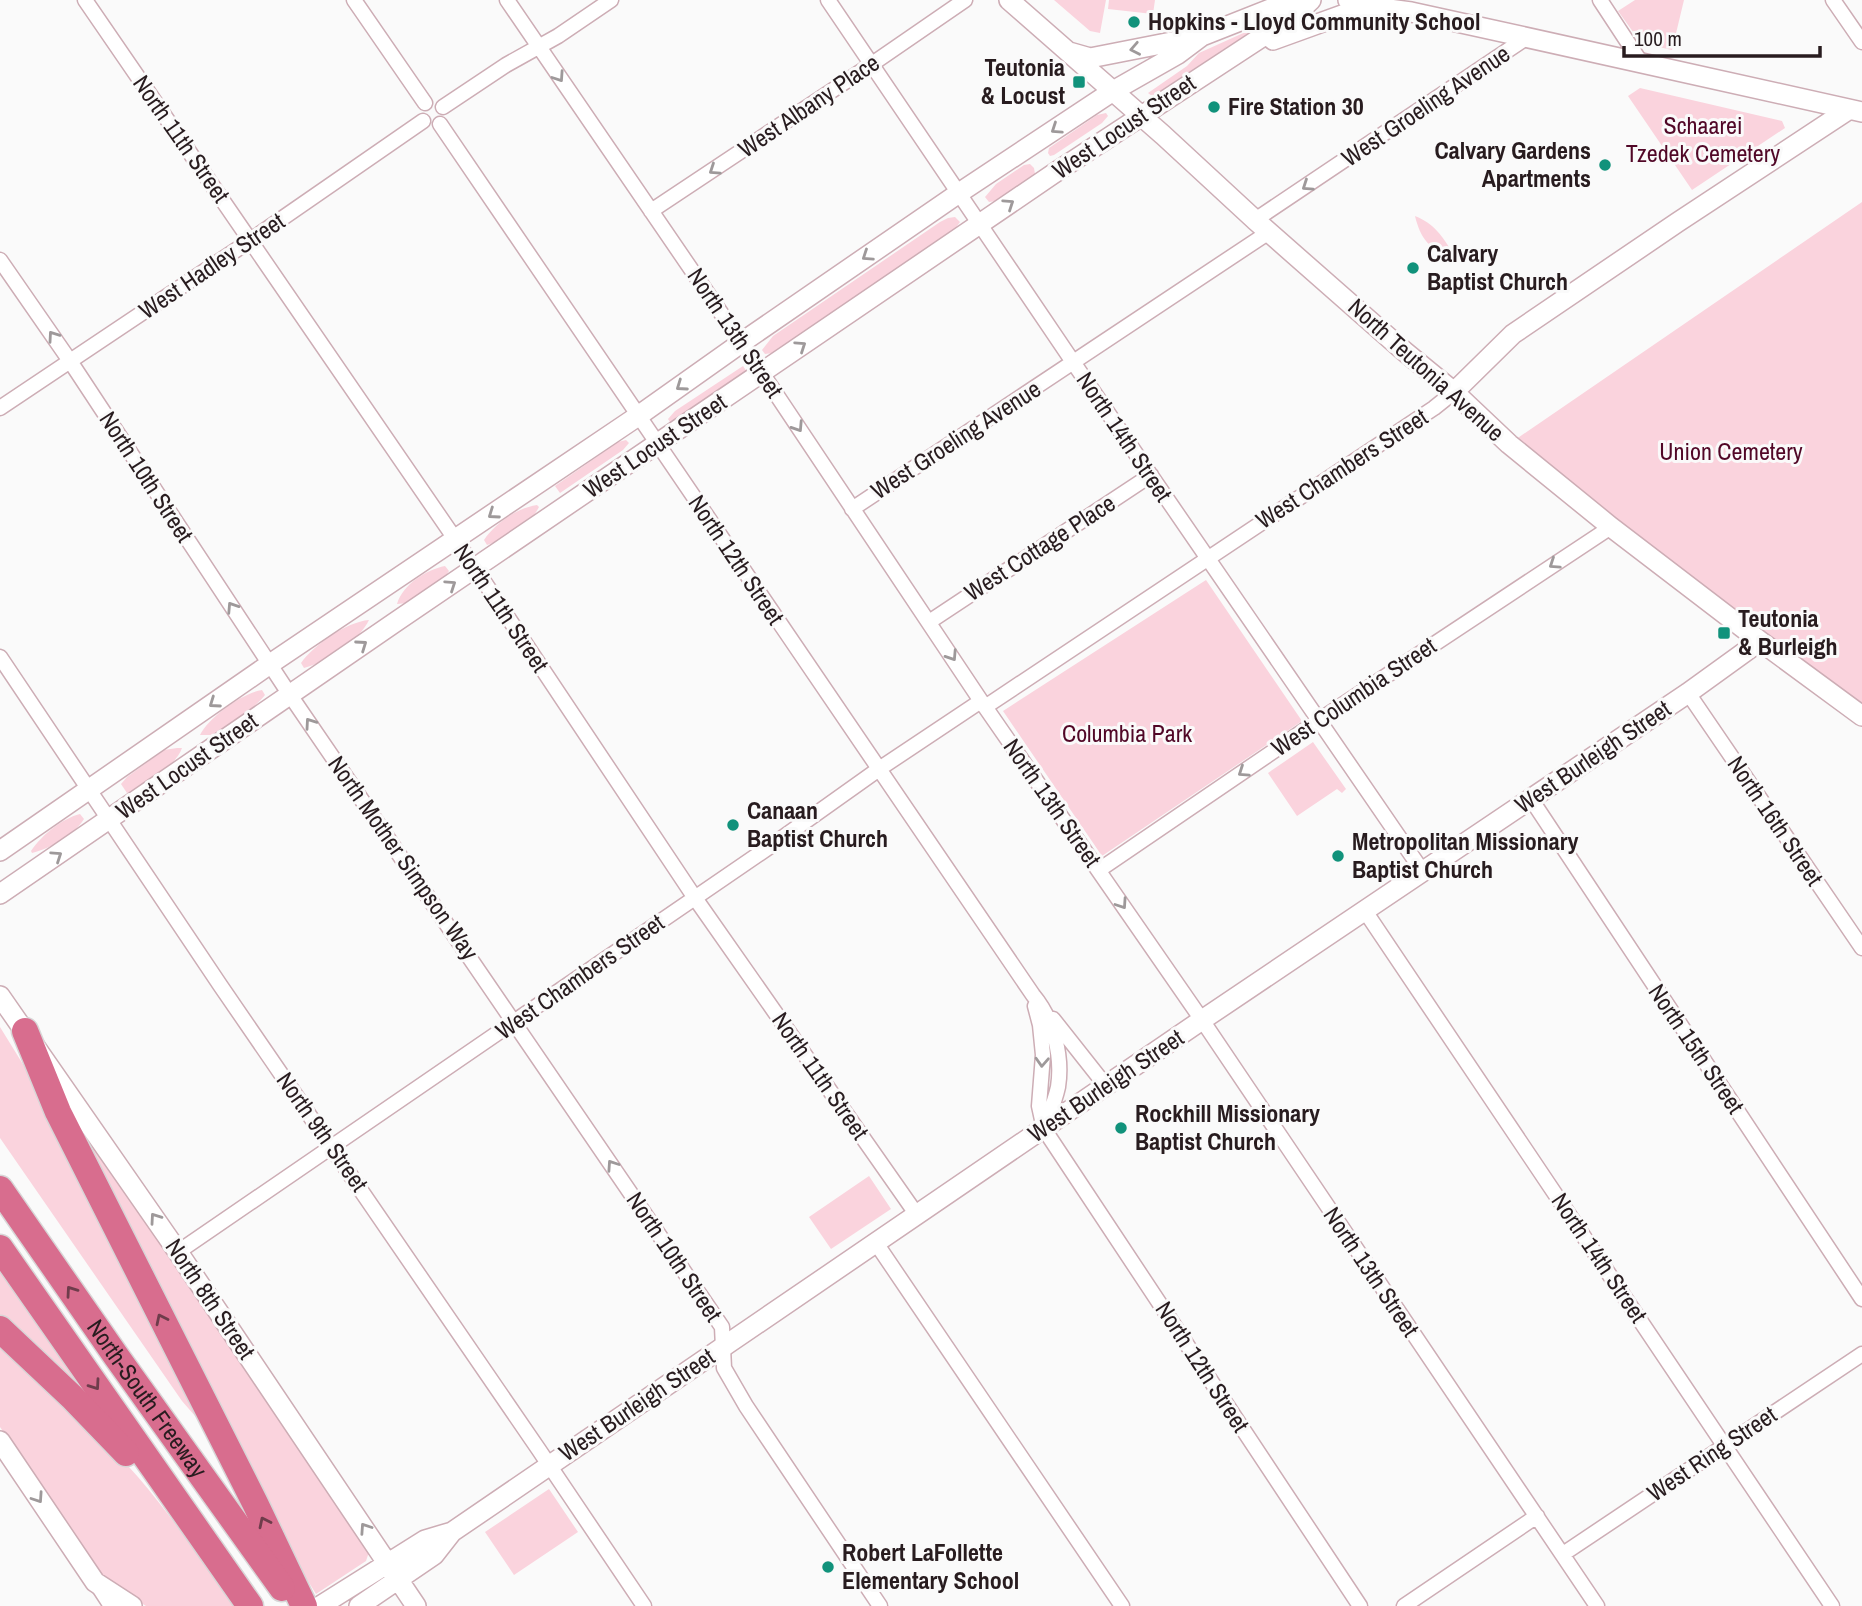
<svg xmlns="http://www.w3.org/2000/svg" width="1862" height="1606" viewBox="0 0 1862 1606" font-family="'Archivo Narrow',sans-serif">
<rect width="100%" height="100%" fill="#fafafa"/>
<path fill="#fad3dd" d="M1054 0H1106L1100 33 1090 31Z
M1109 0H1155L1153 14 1108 9Z
M1635 0H1684L1672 50 1641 43 1618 11Z
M1250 30 1252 35 1160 93 1152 96 1148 93 1187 66 1199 53Z
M1640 88 1782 121 1785 128 1692 190 1628 96Z
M1106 113 1108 116 1102 123 1054 155 1050 156 1048 153 1049 148 1097 115Z
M1030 164 1034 168 1035 174 1033 178 996 201 989 202 985 197 996 184 1024 165Z
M1862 202V716L1509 444Z
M1415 216C1435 224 1442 236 1453 253 1430 253 1420 237 1415 216Z
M955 217 960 222 955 229 773 353 765 354 762 350 773 336 940 222 948 218Z
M743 366 747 372 679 419 670 422 668 419 675 411Z
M626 440 629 443 623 450 560 493 555 486 618 442Z
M537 505 539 507C530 525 507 539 487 545L484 540C495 523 517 508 537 505Z
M445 566 449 571 441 582 408 603 397 604C403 584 426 570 445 566Z
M1206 580 1302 721 1102 856 1003 711Z
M369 620C360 640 325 663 304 668L301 663C314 645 346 622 369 620Z
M262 690 265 695C258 705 223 732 211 735 210 735 201 735 200 735 209 717 242 693 262 690Z
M1313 742 1346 789 1342 793 1337 789 1297 816 1268 773Z
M177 748H182C176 766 145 786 127 793L121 784 127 777 164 750Z
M80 814 84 819C73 836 51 848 32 853L31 851C42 835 61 819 80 814Z
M0 1027 37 1087 209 1432 182 1401 0 1138Z
M81 1128 372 1553 368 1555 366 1561 316 1594 275 1528 77 1130Z
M869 1176 891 1209 831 1249 809 1217Z
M0 1268 83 1388 79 1390 0 1315Z
M0 1337C47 1383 95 1428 138 1477 173 1518 203 1562 233 1606H146L116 1587 97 1569 0 1427Z
M549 1489 578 1532 514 1575 485 1532Z"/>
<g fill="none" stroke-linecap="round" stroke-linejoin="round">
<defs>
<path id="street" d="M85 0 475 568 695 898 917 1215
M354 0 425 103
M507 0 762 373 981 701 1202 1020 1597 1606
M828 0 1073 362 1423 872
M1600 0 1642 64
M1833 0 1862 42
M443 107 506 65 558 36 611 0
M440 124 1033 995C1053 1019 1063 1055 1058 1087 1055 1101 1049 1115 1044 1129
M651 211 872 64 965 0
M1255 220 1526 38
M0 260 70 361 290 695 722 1327 724 1368 746 1406 880 1606
M0 408 251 240 423 121
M852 509 1269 232
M929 622 1151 475
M0 657 220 985 539 1450 644 1606
M1688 693 1862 948
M985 707 1434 408 1454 392
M1531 799 1862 1299
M1099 870 1309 727 1611 527
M1365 911 1832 1606
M1035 1006 1040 1025 1043 1055 1039 1106 1044 1129 1360 1606
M1053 1019 1106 1086
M876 1243 1122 1606
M178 1252 775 843 879 769 981 701
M1563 1554 1862 1354
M98 1586 111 1606
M1404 1606 1537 1516"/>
<path id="secondary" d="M1009 0 1163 135 1255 220 1404 351 1454 392 1509 444 1611 527 1760 641 1862 716
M1348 0 1367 6 1411 12 1493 30 1862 112
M1273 40 1367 6
M1069 52 1090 58 1197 37
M1454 392 1513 334 1678 222 1848 110
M0 851 270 664 638 416 741 343 959 193 1113 91 1178 54 1202 36 1293 0
M0 894 394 623 1053 174 1294 16 1311 0
M0 996 178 1252 416 1606
M0 1441 95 1582 132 1606
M320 1606 425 1540 452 1532
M359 1606 434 1555 452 1532 1202 1020 1688 693 1760 641"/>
<g id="highway">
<path d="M25 1031 58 1112 255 1503 304 1606"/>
<path id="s1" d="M0 1189 116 1356 282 1588"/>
<path d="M0 1248 250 1606"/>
<path d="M0 1329 72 1397 126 1453"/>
</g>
</defs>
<use href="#street" stroke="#cdadb5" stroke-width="17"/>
<use href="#secondary" stroke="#cdadb5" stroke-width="22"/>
<use href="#highway" stroke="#d8d6d7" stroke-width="29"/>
<use href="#street" stroke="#fff" stroke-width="14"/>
<use href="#secondary" stroke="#fff" stroke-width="19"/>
<use href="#highway" stroke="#d86d8e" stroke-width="26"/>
</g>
<defs><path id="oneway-chevron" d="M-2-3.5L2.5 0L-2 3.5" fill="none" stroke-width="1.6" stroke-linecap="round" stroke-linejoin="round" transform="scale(1.75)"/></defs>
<g stroke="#9e999a">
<use href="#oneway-chevron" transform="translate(1135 49) rotate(169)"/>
<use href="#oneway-chevron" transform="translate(559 77) rotate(56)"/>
<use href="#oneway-chevron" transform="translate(1056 129) rotate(146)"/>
<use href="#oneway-chevron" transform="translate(714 170) rotate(146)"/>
<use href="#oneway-chevron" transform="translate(1307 186) rotate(146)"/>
<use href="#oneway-chevron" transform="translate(1009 204) rotate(-34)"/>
<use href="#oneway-chevron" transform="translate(867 256) rotate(146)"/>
<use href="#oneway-chevron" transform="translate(53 336) rotate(-125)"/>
<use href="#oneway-chevron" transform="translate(801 346) rotate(-34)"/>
<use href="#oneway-chevron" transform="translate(681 386) rotate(145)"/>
<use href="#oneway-chevron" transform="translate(798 427) rotate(57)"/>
<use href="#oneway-chevron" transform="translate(493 514) rotate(145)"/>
<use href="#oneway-chevron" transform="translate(1554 564) rotate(146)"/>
<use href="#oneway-chevron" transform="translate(451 585) rotate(-34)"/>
<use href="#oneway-chevron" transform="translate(232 607) rotate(-123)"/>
<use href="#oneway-chevron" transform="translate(362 645) rotate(-35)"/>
<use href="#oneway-chevron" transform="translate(952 656) rotate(57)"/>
<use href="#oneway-chevron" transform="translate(214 703) rotate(145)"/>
<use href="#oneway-chevron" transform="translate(310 723) rotate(-125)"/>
<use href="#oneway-chevron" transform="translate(1243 772) rotate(146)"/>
<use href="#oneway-chevron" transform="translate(57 856) rotate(-34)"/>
<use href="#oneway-chevron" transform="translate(1122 904) rotate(56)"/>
<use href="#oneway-chevron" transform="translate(1042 1062) rotate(93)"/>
<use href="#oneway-chevron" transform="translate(612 1165) rotate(-124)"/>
<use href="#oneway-chevron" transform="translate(155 1218) rotate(-125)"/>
<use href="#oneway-chevron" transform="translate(38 1498) rotate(56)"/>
<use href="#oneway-chevron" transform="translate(365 1528) rotate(-124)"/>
</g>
<g stroke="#6e3c4b">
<use href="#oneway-chevron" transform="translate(71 1291) rotate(-125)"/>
<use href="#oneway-chevron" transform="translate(161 1319) rotate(-116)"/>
<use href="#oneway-chevron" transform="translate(95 1385) rotate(55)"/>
<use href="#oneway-chevron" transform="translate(264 1522) rotate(-116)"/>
</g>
<g fill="#11927b" stroke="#fafafa" stroke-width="2.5">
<circle cx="1134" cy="22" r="7"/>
<rect x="1072" y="75" width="14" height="14" rx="3.5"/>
<circle cx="1214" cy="107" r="7"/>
<circle cx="1605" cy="165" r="7"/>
<circle cx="1413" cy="268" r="7"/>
<rect x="1717" y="626" width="14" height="14" rx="3.5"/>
<circle cx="733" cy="825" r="7"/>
<circle cx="1338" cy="856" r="7"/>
<circle cx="1121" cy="1128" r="7"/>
<circle cx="828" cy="1567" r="7"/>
</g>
<g text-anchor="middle" stroke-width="6" stroke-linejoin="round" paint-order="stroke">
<g font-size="24" font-weight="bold" fill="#281c1f" stroke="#fafafa" text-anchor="start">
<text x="1148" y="30">Hopkins - Lloyd Community School</text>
<text x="1065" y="76" text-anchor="end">Teutonia<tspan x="1065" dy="28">&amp; Locust</tspan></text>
<text x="1228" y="115">Fire Station 30</text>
<text x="1591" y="159" text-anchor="end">Calvary Gardens<tspan x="1591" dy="28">Apartments</tspan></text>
<text x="1427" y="262">Calvary<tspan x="1427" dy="28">Baptist Church</tspan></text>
<text x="1738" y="627">Teutonia<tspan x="1738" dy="28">&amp; Burleigh</tspan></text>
<text x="747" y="819">Canaan<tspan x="747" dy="28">Baptist Church</tspan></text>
<text x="1352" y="850">Metropolitan Missionary<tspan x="1352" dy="28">Baptist Church</tspan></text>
<text x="1135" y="1122">Rockhill Missionary<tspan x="1135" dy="28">Baptist Church</tspan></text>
<text x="842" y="1561">Robert LaFollette<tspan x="842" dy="28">Elementary School</tspan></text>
</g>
<g font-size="24" fill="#281c1f" stroke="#fafafa">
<text transform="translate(809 106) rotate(-34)" y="8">West Albany Place</text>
<text transform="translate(1426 106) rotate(-34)" y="8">West Groeling Avenue</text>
<text transform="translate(1124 127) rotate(-34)" y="8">West Locust Street</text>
<text transform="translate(181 139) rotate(55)" y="8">North 11th Street</text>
<text transform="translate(212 266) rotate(-34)" y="8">West Hadley Street</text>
<text transform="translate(735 333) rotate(56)" y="8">North 13th Street</text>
<text transform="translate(1426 370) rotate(42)" y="8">North Teutonia Avenue</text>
<text transform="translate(1124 437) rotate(56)" y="8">North 14th Street</text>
<text transform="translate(956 440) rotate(-33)" y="8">West Groeling Avenue</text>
<text transform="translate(655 446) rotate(-34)" y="8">West Locust Street</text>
<text transform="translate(1342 469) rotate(-33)" y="8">West Chambers Street</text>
<text transform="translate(146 477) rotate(57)" y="8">North 10th Street</text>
<text transform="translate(1040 548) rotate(-33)" y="8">West Cottage Place</text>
<text transform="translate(736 560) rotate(56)" y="8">North 12th Street</text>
<text transform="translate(501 608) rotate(56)" y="8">North 11th Street</text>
<text transform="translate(1354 697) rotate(-34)" y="8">West Columbia Street</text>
<text transform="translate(1593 757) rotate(-34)" y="8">West Burleigh Street</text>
<text transform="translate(187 766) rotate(-35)" y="8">West Locust Street</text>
<text transform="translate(1052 803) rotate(55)" y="8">North 13th Street</text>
<text transform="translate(1775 821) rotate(56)" y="8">North 16th Street</text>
<text transform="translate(403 858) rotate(55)" y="8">North Mother Simpson Way</text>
<text transform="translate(580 977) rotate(-35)" y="8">West Chambers Street</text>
<text transform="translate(1696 1049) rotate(56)" y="8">North 15th Street</text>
<text transform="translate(820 1076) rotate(55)" y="8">North 11th Street</text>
<text transform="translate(1106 1086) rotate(-34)" y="8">West Burleigh Street</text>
<text transform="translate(322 1132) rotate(55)" y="8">North 9th Street</text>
<text transform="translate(674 1257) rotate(56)" y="8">North 10th Street</text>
<text transform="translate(1599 1258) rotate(56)" y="8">North 14th Street</text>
<text transform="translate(1371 1272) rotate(56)" y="8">North 13th Street</text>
<text transform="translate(210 1299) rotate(56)" y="8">North 8th Street</text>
<text transform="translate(1202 1367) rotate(57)" y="8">North 12th Street</text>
<text dy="8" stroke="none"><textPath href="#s1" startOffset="256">North-South Freeway</textPath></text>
<text transform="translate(637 1405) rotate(-34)" y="8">West Burleigh Street</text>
<text transform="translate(1712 1454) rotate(-34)" y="8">West Ring Street</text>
</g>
<g font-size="24" fill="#510727" stroke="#fafafa">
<text x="1703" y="134">Schaarei<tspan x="1703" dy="28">Tzedek Cemetery</tspan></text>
<text x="1731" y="460">Union Cemetery</text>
<text x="1127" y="742">Columbia Park</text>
</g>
</g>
<path d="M1624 46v10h196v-10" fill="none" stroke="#281c1f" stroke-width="3.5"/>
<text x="1634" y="46" font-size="21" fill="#281c1f" stroke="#fafafa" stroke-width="5" paint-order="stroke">100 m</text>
</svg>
